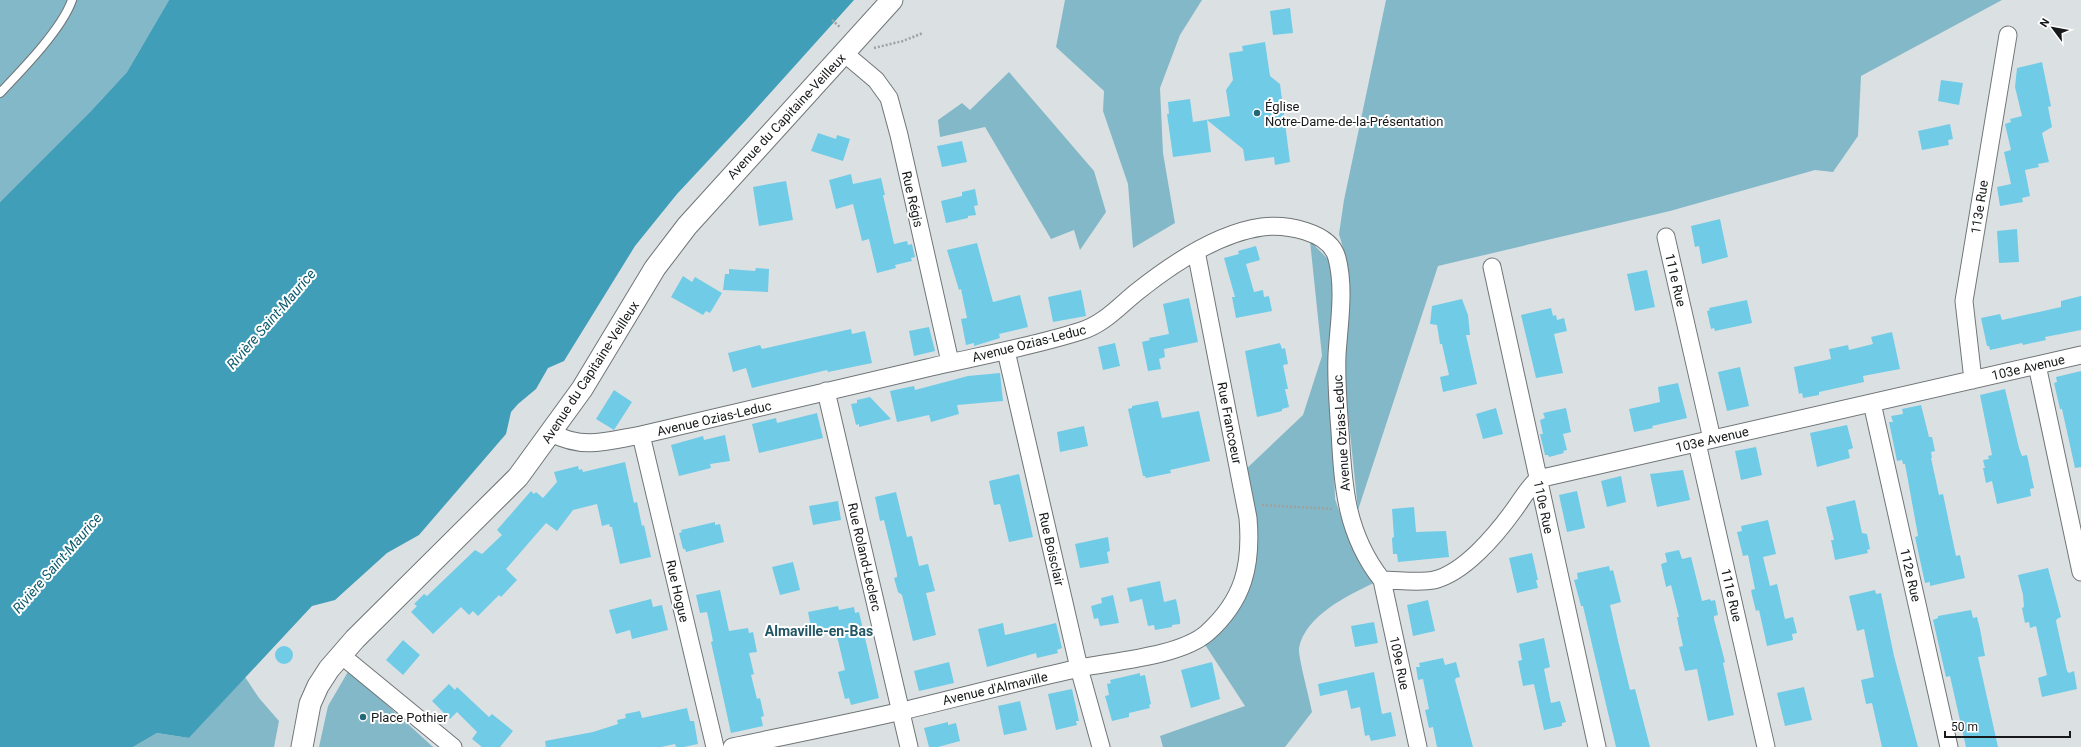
<svg xmlns="http://www.w3.org/2000/svg" width="2081" height="747" viewBox="0 0 2081 747" font-family="Roboto,sans-serif">
<rect width="100%" height="100%" fill="#dbe1e3"/>
<path fill="#83b8c8" d="M0 0H169L127 72 90 112 0 202Z
M1065 0H1202L1180 35 1160 88 1163 153 1175 223 1133 248 1128 184 1103 111 1104 91 1056 47Z
M1386 0H2002L1861 76 1858 136 1833 172 1815 170 1670 211 1438 266 1358 510 1343 364 1346 266 1343 248 1339 234 1344 200Z
M1009 72 1094 171 1106 212 1080 250 1074 230 1051 239 985 127 940 137 938 120 962 103 970 110Z
M1310 241 1329 260 1333 268 1332 393 1335 499 1351 546 1374 583C1348 595 1305 616 1299 648 1298 657 1310 700 1312 712L1285 747H1163L1160 736 1245 706 1202 640 1245 587V470L1303 415 1322 356Z
M349 670 433 747H319L328 706Z
M245 677 259 698 279 721 274 747H133L157 733 189 738Z"/>
<path fill="#409eb8" d="M169 0H854L746 120 677 194 635 246 564 361 548 368 536 389 518 404 511 412 506 434 419 535 387 553 335 600 312 606 189 738 157 733 133 747H0V202L90 112 127 72Z"/>
<path fill="#70cbe6" d="M1290 8 1293 33 1273 35 1270 11Z
M1265 42 1270 76 1280 84 1290 162 1275 165 1274 157 1245 161 1243 149 1207 120 1211 152 1173 157 1167 114H1169L1168 102 1190 99 1193 122 1230 116 1226 90 1233 80 1229 53 1243 51 1242 46Z
M2042 62 2051 106 2048 107 2052 127 2042 133 2049 162 2038 164 2039 167 2025 170 2030 196 2022 198 2023 202 2000 206 1997 187 2011 184 2004 152 2011 150 2005 124 2011 122 2010 119 2022 116 2015 87 2017 68Z
M1941 80 1963 83 1959 105 1938 101Z
M1950 124 1953 139 1948 140 1949 145 1922 150 1918 131Z
M818 133 836 139 837 135 850 139 843 161 811 151Z
M962 141 967 162 942 167 937 146Z
M851 174 853 184 881 178 885 195H883L894 244 907 241 908 245 912 244 915 257 911 258 912 261 895 265 896 268 877 273 869 239 862 241 853 204 836 209 829 180Z
M786 181 793 220 759 226 753 187Z
M975 189 978 205 974 206 976 215 968 216V218L946 223 941 201 962 196V192Z
M1720 219 1728 257 1702 264 1699 246 1695 247 1691 226Z
M2017 229 2019 262 1999 263 1997 231Z
M977 243 993 302 1020 295 1028 327 999 334 1000 338 974 346V343L966 345 961 319 967 318 961 289 959 290 947 250Z
M1256 246 1260 260 1246 264 1254 292 1263 290 1264 297 1269 296 1272 311 1236 318 1232 297H1235L1224 258 1239 254 1238 251Z
M756 268 769 269 768 292 723 290 725 274H729V269L755 271Z
M1647 270 1655 307 1635 311 1627 274Z
M683 276 692 282 695 277 722 293 710 313 706 311 703 315 671 297Z
M1081 290 1086 316 1053 322 1048 297Z
M2081 296V330L2045 337 2046 340 2023 345 2022 343 1990 350 1989 346H1987L1981 318 2000 314 2002 320 2061 307V301Z
M1189 298 1198 342 1164 349 1165 357 1159 359 1161 369 1148 371 1142 342 1150 340 1149 338 1169 334 1163 304Z
M1462 299 1468 315 1470 335H1466L1477 384 1443 392 1440 377 1449 375 1442 344H1440L1437 325 1430 324 1432 306Z
M1747 300 1752 323 1715 331 1714 328 1711 329 1707 311 1710 310 1709 308Z
M1551 308 1553 316 1556 315 1557 320 1564 318 1567 331 1554 334 1563 373 1536 378 1521 315Z
M929 327 935 351 914 356 909 331Z
M851 329 852 334 865 331 872 363 828 372 827 370 752 388 746 368 733 372 728 353 760 345 762 349Z
M1892 332 1900 369 1863 376 1864 382 1819 392V395L1803 398 1802 393 1799 394 1794 367 1831 359 1829 349 1848 345 1849 350 1873 344 1871 337Z
M1115 343 1120 366 1103 370 1098 347Z
M1280 343 1282 349 1285 348 1288 364 1283 365 1288 389H1285L1289 407 1282 409V411L1257 417 1245 351Z
M1740 367 1749 406 1727 411 1718 372Z
M2081 371V467L2075 468 2062 409H2060L2054 383 2057 382 2056 377Z
M1000 373 1003 401 957 405 959 414 931 422 929 415 897 422 890 391 914 386 915 390 968 376Z
M1678 383 1687 418 1652 426 1653 428 1634 432 1629 409 1660 402 1658 387Z
M2005 389 2019 448 2022 456 2027 455 2034 488 2030 489 2031 496 1997 504 1992 481 1986 483 1983 468H1985L1983 460 1989 459 1988 456 1992 455 1980 395Z
M614 390 632 402 614 430 596 419Z
M870 397 891 419 859 427V424L856 425 851 404 857 403V400Z
M1158 401 1162 418 1199 411 1210 461 1170 470 1171 473 1146 478 1145 476H1143L1128 409 1132 408V406Z
M1921 405 1929 437H1932L1935 451 1931 452 1932 458H1931L1939 495 1943 494 1956 556 1960 555 1965 578 1930 586V582L1925 583 1915 537 1918 536 1917 530 1905 464H1903L1902 460 1897 461 1889 422H1893L1891 416 1903 414 1902 409Z
M1496 408 1503 434 1483 439 1476 414Z
M1566 408 1571 432 1563 434 1567 450 1563 451 1564 453 1549 457 1548 455H1545L1540 434H1543L1540 420 1545 418 1543 413Z
M817 413 823 438 759 453 752 424 776 418 777 423Z
M1847 425 1853 448 1848 450 1850 458 1817 467 1810 433Z
M1084 426 1088 446 1060 452 1057 432Z
M725 435 730 461 710 464 711 468 679 476 671 445 703 436 704 440Z
M1756 447 1762 475 1741 480 1735 451Z
M625 462 634 503 637 502 642 526 644 525 651 557 620 564 612 527H610L609 524 602 526 597 504 573 510 557 531 546 523 506 569 517 580 501 597 499 595 478 616 473 611 469 615 461 607 433 634 411 612 417 606 414 604 424 594 427 596 475 550 482 554 502 535 497 530 531 491 534 494 536 492 543 498 557 482 554 472 578 466 579 470 582 469 583 472Z
M1683 470 1690 500 1657 507 1650 474Z
M1019 474 1033 537 1009 542 1000 504 994 505 989 481Z
M1621 476 1626 502 1607 507 1601 481Z
M1577 491 1585 528 1567 532 1559 495Z
M896 492 907 537 912 536 919 566 928 564 935 591 926 593 936 635 913 641 902 595 898 592 894 578 897 577V574L884 520 880 521 875 497Z
M1855 500 1862 533 1867 534 1870 549 1867 550 1868 553 1835 560 1831 540H1834L1826 507Z
M838 501 841 520 813 525 809 506Z
M1414 507 1416 532 1446 531 1449 557 1398 562 1397 554H1393L1392 538 1394 537 1392 509Z
M1768 520 1776 554 1763 557 1770 586 1777 584 1785 619 1793 617 1797 633 1792 634 1793 640 1767 646 1759 610 1756 611 1752 595 1751 590 1755 589 1748 555 1743 556 1737 532 1742 531 1741 526Z
M715 522V525L720 524 724 542 686 552 685 549H683L679 533 682 532 681 530Z
M1108 537 1110 551 1107 552 1109 563 1080 568 1075 544Z
M1679 550 1682 559 1691 557 1702 601 1710 599 1711 601 1715 600 1718 615 1714 616V619L1725 662 1723 663 1734 715 1708 721 1697 669 1685 671 1679 647 1683 646 1678 623 1677 617H1679L1671 585 1666 587 1661 564 1667 562 1665 553Z
M1532 553 1538 580H1536L1538 588 1517 593 1509 558Z
M793 562 800 590 780 595 772 567Z
M1609 566 1610 571 1613 570 1621 602 1610 605 1619 645 1630 690 1635 689 1650 747H1616L1583 606H1581L1574 580 1578 579 1577 573Z
M2048 568 2061 617 2057 619 2056 621 2067 671 2069 673 2074 671 2077 689 2042 697 2038 678 2047 675 2036 626 2030 628 2029 622 2025 623 2022 608 2024 607 2023 595 2018 575Z
M1160 581 1164 602 1176 599 1180 619V624L1172 625V627L1155 630 1154 625 1148 626 1142 599 1130 602 1127 588Z
M720 590 729 631 748 628 749 633 753 632 757 652 749 653 754 674 751 675 757 699 760 698 764 716 761 717 763 726 731 733 711 642 713 641 707 612 700 613 696 595Z
M1875 590 1876 594 1881 593 1894 656 1918 747H1882L1872 703 1866 704 1861 680 1874 677 1864 629 1857 631 1849 596Z
M1113 595 1119 623 1100 626 1098 618 1094 619 1091 606 1102 603 1101 598Z
M651 599 653 607 662 605 668 630 632 639 630 630 616 634 609 610Z
M1428 600 1435 631 1413 636 1407 605Z
M838 606 839 610 854 607 855 613 859 612 879 698 851 705 849 698 845 699 838 672 845 670 836 632 813 637 808 612Z
M1971 610 1973 618 1977 617 1980 629 1985 656 1978 657 1998 747H1966L1950 676 1946 677 1933 620 1938 618V616Z
M1374 622 1378 643 1355 647 1351 626Z
M1003 623 1005 635 1056 623 1062 648 1057 650 1058 653 1037 658 1036 653 987 667 978 629Z
M1544 638 1550 667 1544 669 1551 703 1560 701 1566 722 1562 723V726L1544 730 1534 684 1523 686 1518 661 1522 660 1519 644Z
M403 640 420 655 403 675 386 660Z
M275 655a9 9 0 1 1 18 0a9 9 0 1 1-18 0Z
M1443 658 1445 665 1456 662 1460 677 1456 678 1455 680 1473 747H1437L1433 727 1429 728 1425 710 1429 709 1423 679 1418 680 1416 667H1420L1419 663Z
M949 662 954 683 919 691 914 671Z
M1212 662 1220 699 1191 708 1181 670Z
M1374 672 1382 714 1391 712 1396 736 1371 741 1369 735 1365 736 1360 707 1351 709 1347 690 1320 696 1318 684Z
M1140 673V676L1145 675 1151 704 1149 705 1150 708 1129 713V717L1112 721 1105 696 1109 695 1107 684 1111 683 1110 680Z
M449 684 455 690 457 687 489 717 492 714 513 731 500 747H482L472 739 477 732 457 712 450 719 432 701Z
M1804 687 1812 720 1785 726 1777 693Z
M1072 689 1079 721H1076L1077 725 1056 730 1048 694Z
M1020 701 1027 730 1004 735 998 706Z
M687 708 690 721H694L698 744 684 747H676L675 744 661 747H546L545 741 593 732 618 724 617 720 626 718 625 714 640 711 642 718Z
M948 722V725L956 723 960 741 938 747H929L924 728Z"/>
<g fill="none" stroke-linecap="round" stroke-linejoin="round">
<defs>
<path id="service" d="M0 93C22 70 62 29 72 0"/>
<path id="minor" d="M844 53 876 80 889 98 899 135 950 362
M1666 237 1712 439
M1492 267 1597 747
M1006 351 1079 668 1101 747
M2037 365 2081 572
M1973 380 1964 301 2008 35
M826 391 909 747
M1872 403 1949 747
M551 433C584 450 607 441 641 435 737 413 832 390 927 368 978 356 1031 347 1081 331 1104 324 1119 306 1138 291 1172 264 1218 233 1262 227 1285 224 1330 231 1337 258 1345 289 1339 323 1337 355 1336 380 1338 406 1340 431 1343 487 1346 534 1382 580L1418 747
M641 435 715 747
M1697 443 1766 747
M1382 580C1397 580 1420 583 1434 580 1464 573 1496 535 1514 510 1522 499 1528 488 1538 479L2081 355
M341 655 453 747
M732 747C789 735 845 724 902 711 961 697 1020 681 1080 668 1115 661 1181 656 1207 633 1244 600 1252 565 1248 518L1196 251"/>
<path id="tertiary" d="M302 747 310 704 318 686 329 669 355 639 518 477 582 389 655 268 687 226 892 0"/>
</defs>
<use href="#service" stroke="#707577" stroke-width="10"/>
<use href="#minor" stroke="#707577" stroke-width="19"/>
<use href="#tertiary" stroke="#707577" stroke-width="23"/>
<path stroke="#9ca1a2" stroke-width="2.5" stroke-dasharray="2 2" stroke-linecap="butt" d="M832 20 841 28
M874 48 903 41 923 33
M1262 505 1333 509"/>
<use href="#service" stroke="#fff" stroke-width="8"/>
<use href="#minor" stroke="#fff" stroke-width="17"/>
<use href="#tertiary" stroke="#fff" stroke-width="21"/>
</g>
<g fill="#246779" stroke="#fff" stroke-width="1.5">
<circle cx="1257" cy="113" r="4"/>
<circle cx="363" cy="717" r="4"/>
</g>
<g text-anchor="middle" stroke-width="4" stroke-linejoin="round" paint-order="stroke">
<g font-size="13" fill="#17191a" stroke="#fff" text-anchor="start">
<text x="1265" y="111">Église<tspan x="1265" dy="15">Notre-Dame-de-la-Présentation</tspan></text>
<text x="371" y="722">Place Pothier</text>
</g>
<g font-size="13" fill="#17191a" stroke="#fff">
<text transform="translate(786 116) rotate(-47)" y="5">Avenue du Capitaine-Veilleux</text>
<text transform="translate(913 199) rotate(77)" y="5">Rue Régis</text>
<text transform="translate(1979 207) rotate(-81)" y="5">113e Rue</text>
<text transform="translate(1676 280) rotate(77)" y="5">111e Rue</text>
<text transform="translate(1029 343) rotate(-14)" y="5">Avenue Ozias-Leduc</text>
<text transform="translate(2028 367) rotate(-13)" y="5">103e Avenue</text>
<text transform="translate(590 372) rotate(-57)" y="5">Avenue du Capitaine-Veilleux</text>
<text transform="translate(714 418) rotate(-13)" y="5">Avenue Ozias-Leduc</text>
<text transform="translate(1230 423) rotate(79)" y="5">Rue Francoeur</text>
<text transform="translate(1341 433) rotate(-94)" y="5">Avenue Ozias-Leduc</text>
<text transform="translate(1712 439) rotate(-13)" y="5">103e Avenue</text>
<text transform="translate(1544 507) rotate(78)" y="5">110e Rue</text>
<text transform="translate(1052 549) rotate(77)" y="5">Rue Boisclair</text>
<text transform="translate(865 557) rotate(77)" y="5">Rue Roland-Leclerc</text>
<text transform="translate(1911 575) rotate(77)" y="5">112e Rue</text>
<text transform="translate(678 591) rotate(77)" y="5">Rue Hogue</text>
<text transform="translate(1732 595) rotate(77)" y="5">111e Rue</text>
<text transform="translate(1400 663) rotate(78)" y="5">109e Rue</text>
<text transform="translate(995 688) rotate(-13)" y="5">Avenue d'Almaville</text>
</g>
<g font-size="14" font-style="italic" fill="#0b5a6d" stroke="#fff">
<text transform="translate(271 319) rotate(-49)" y="5">Rivière Saint-Maurice</text>
<text transform="translate(57 563) rotate(-49)" y="5">Rivière Saint-Maurice</text>
</g>
<g font-size="14" font-weight="bold" fill="#225665" stroke="#fff">
<text x="819" y="636">Almaville-en-Bas</text>
</g>
</g>
<g transform="translate(2053 28) rotate(302)" stroke="#ffffff" stroke-width="3" paint-order="stroke">
<path d="M0-3L7 15L0 10L-7 15Z" fill="#17191a"/>
<text y="-6" font-size="11" font-weight="bold" text-anchor="middle" fill="#17191a">N</text>
</g>
<path d="M1945 731v6h125v-6" fill="none" stroke="#17191a" stroke-width="2"/>
<text x="1951" y="731" font-size="12" fill="#17191a" stroke="#ffffff" stroke-width="3" paint-order="stroke">50 m</text>
</svg>
